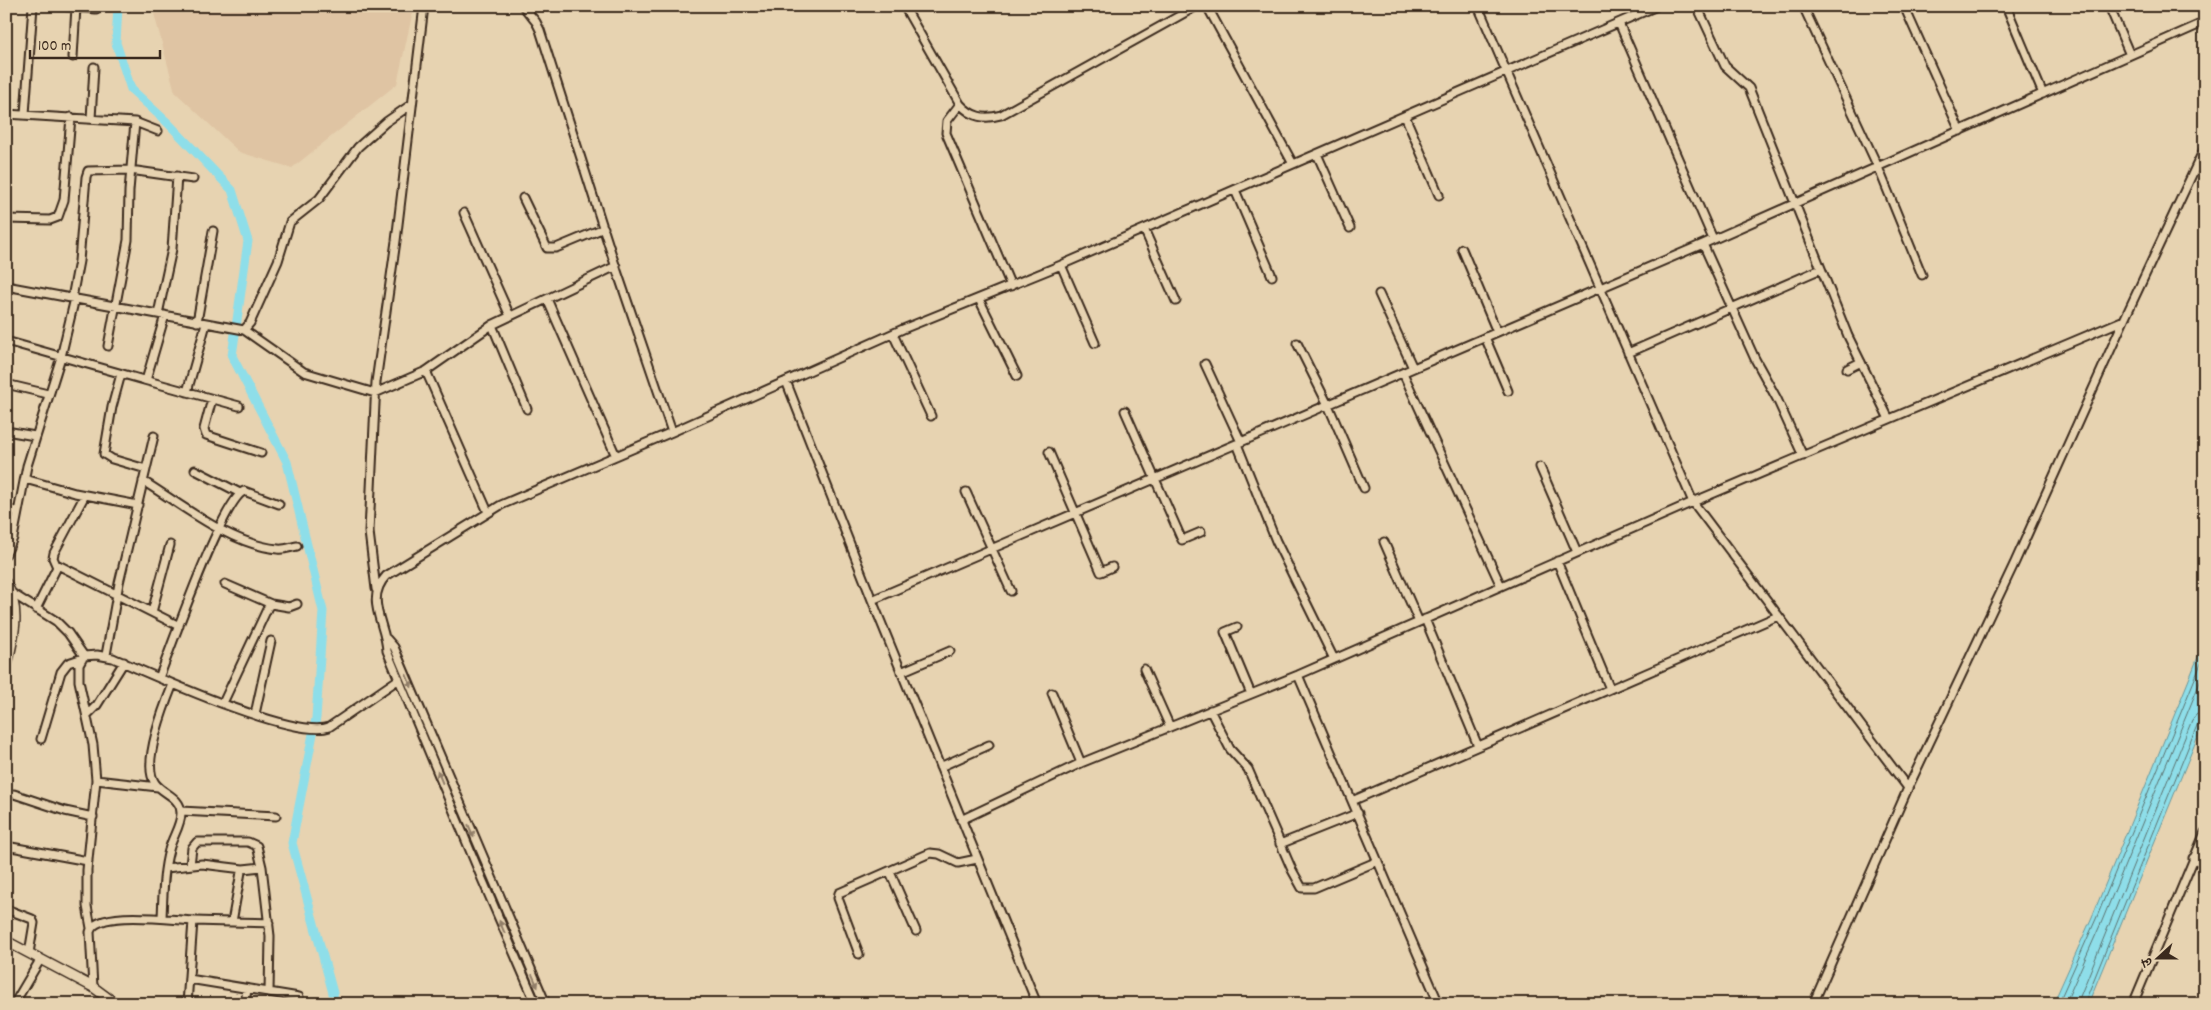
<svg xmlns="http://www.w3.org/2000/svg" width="2211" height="1010" viewBox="0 0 2211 1010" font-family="Dekko,'Playpen Sans Deva',sans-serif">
<rect width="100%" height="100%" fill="#e7d3b1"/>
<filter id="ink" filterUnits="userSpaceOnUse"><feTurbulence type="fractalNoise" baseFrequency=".02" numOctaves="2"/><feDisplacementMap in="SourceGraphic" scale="10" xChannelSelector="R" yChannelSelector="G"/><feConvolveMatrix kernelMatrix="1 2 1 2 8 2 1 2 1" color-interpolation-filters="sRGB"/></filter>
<g filter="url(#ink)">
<path fill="#dfc4a3" d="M152 6H414L397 84 292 168 239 152 175 92Z"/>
<path fill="#8edee9" stroke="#6d9698" d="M2205 640V719L2088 1004H2053L2092 917Z"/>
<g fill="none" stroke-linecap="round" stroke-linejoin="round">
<path stroke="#5c726f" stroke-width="1" d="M2058 1004 2096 919 2205 654
M2065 1004 2102 921 2205 670
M2077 1004 2192 720 2197 714 2205 713
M2084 1004 2198 723 2205 719"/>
<path stroke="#8edee9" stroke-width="9" d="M118 6 116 43 131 89 169 124 232 190 248 241 232 356 287 462 323 611 316 718 292 843 333 993 334 1004"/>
<defs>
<path id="minor" d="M59 6 96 9
M523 6 536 22 540 30 617 271 672 432
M904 6 960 104C972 117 984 120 1001 115L1197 6
M1207 6 1293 164
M1478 6 1693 502 1908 788
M1697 6 1725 66 1749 88 1848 336 1889 419
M1803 6 1878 167 1922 275
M1904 6 1960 131
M2006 6 2043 94
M2109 6 2130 55
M1619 23 1713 239
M73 57 76 7
M960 104 947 121 946 133 1011 286
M6 114 135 122 129 191 128 240 108 346
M25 114 33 6
M1405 116 1439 195
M91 119 94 67
M135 122 158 131
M1317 154 1350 228
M1235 190 1272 276
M523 198 547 248H556L604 228
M464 213 510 316
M6 219 50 220 58 217 64 200 71 117
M1144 229 1176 301
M1703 244 1755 359 1777 399 1803 456
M1462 249 1497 332
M1061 265 1095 343
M6 286 244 330 250 323 278 261 290 222 319 199 358 147 386 122 412 104
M1379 294 1413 368
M72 298 79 261 86 177 88 171 130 170 193 179
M547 299 616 456
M979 299 1017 376
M158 314 172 249 177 176
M197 322 213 231
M492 325 527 409
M244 330 304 372 375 393 426 371 492 325 616 266
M893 334 931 416
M1485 337 1508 391
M6 341 144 380 147 377 165 315
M1297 343 1328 405 1364 488
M1628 353 1821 269
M1205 364 1241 442
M1847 369 1861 362
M426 371 488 512
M1403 373 1501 586
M121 374 112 407 104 454 112 459 146 469
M144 380 239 406
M786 381 872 600 1037 1004
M6 384 48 394
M187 392 206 324
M212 399 204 429 206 435 261 453
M1125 411 1182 540 1201 532
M6 431 35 436
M1237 444 1276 541 1334 659
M1049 452 1101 572 1112 567
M1540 467 1577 552
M195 470 240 493
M25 479 75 493 138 505
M143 481C182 505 231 545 278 549 284 550 291 547 297 546
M966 492 1011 591
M6 510 18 511
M1384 542 1419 622
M6 554 13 538 27 466 61 357 75 298
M1557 561 1610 689
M56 564 179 626
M225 584 271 604
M376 589 369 532 376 382 396 241 424 6
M13 594 56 621 68 633 84 656
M872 600 1703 244 2205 22
M36 609 57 567 53 558 54 553 85 495
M152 612 170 545
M1425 619 1478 746
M1237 627 1225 632 1251 694
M387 639 394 647 411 687 546 1004
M106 655 119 583 154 436
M1144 669 1170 727
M901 672 950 651
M1298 675 1439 1004
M159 678C171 648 222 501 244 491L279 504
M1052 693 1081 763
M223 703 268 607 271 604 289 607 297 604
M1210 710 1230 749 1248 769 1292 870 1302 888H1314L1378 861
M255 714 271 641
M87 715 97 705 124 662
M41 739 61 672 68 663 80 659
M940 767 989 745
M96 780 158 787
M14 794 65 811 93 817
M1352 801 1778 616
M181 811 276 816
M961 820 1081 763 1298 675 1693 502 2124 320
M1280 844 1358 813
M6 846 88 861
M2193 858 2205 864
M190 865 192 848 197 842H248L257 846 262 867 270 936 269 992
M166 868 202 864 243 869
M890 872 916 931
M6 909 32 919 34 923 29 953
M162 918C163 896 163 871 169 850 172 837 181 826 181 813 181 797 163 794 155 783 141 764 165 704 173 684
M232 922 241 872 243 869 262 867
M91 928 87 906V870L96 780 93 745 79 681V665L84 656 97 655 113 658C152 675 295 740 329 727L399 679
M859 954 838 898 839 893 930 853 939 854 958 863 977 859
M189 979 299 997
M93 987 90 932C96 908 177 921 196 921 220 922 244 922 269 923
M14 1004 40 960
M187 1004 193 921
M245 1004 247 989
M536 1004 482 879 387 651C386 624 364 600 386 576L501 505 672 432 903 329 1061 265 1657 6
M1813 1004 1908 788 2015 562 2124 320 2205 147
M2133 1004 2205 832"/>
<path id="tertiary" d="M6 583C22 611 13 639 6 669
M6 941 93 987 116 1004"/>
</defs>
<use href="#minor" stroke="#3b2a1e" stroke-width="11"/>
<use href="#tertiary" stroke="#3b2a1e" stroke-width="12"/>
<use href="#minor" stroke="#e7d3b1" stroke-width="7"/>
<use href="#tertiary" stroke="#e7d3b1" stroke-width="9"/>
</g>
<defs><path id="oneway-solid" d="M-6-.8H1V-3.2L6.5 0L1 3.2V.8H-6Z" transform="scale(1.25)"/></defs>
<g fill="#917e68">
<use href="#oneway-solid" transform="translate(409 681) rotate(67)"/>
<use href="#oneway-solid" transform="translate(440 777) rotate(-112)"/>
<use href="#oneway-solid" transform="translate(471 831) rotate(67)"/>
<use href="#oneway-solid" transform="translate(502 927) rotate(-113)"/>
<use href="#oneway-solid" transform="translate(535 981) rotate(66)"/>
</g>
</g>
<rect width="2211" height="1010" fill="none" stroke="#e7d3b1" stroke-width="25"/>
<rect x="12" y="12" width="2186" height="985" fill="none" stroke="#3b2a1e" stroke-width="2" filter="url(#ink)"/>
<g transform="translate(2158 958) rotate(249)" stroke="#e7d3b1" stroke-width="4" paint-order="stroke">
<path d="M0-4L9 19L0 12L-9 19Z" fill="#3b2a1e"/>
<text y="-8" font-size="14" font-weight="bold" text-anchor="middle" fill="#3b2a1e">उ</text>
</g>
<path d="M30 50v8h130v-8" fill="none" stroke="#3b2a1e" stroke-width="2.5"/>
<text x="38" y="50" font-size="15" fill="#3b2a1e" stroke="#e7d3b1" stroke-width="4" paint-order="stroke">100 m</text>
</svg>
